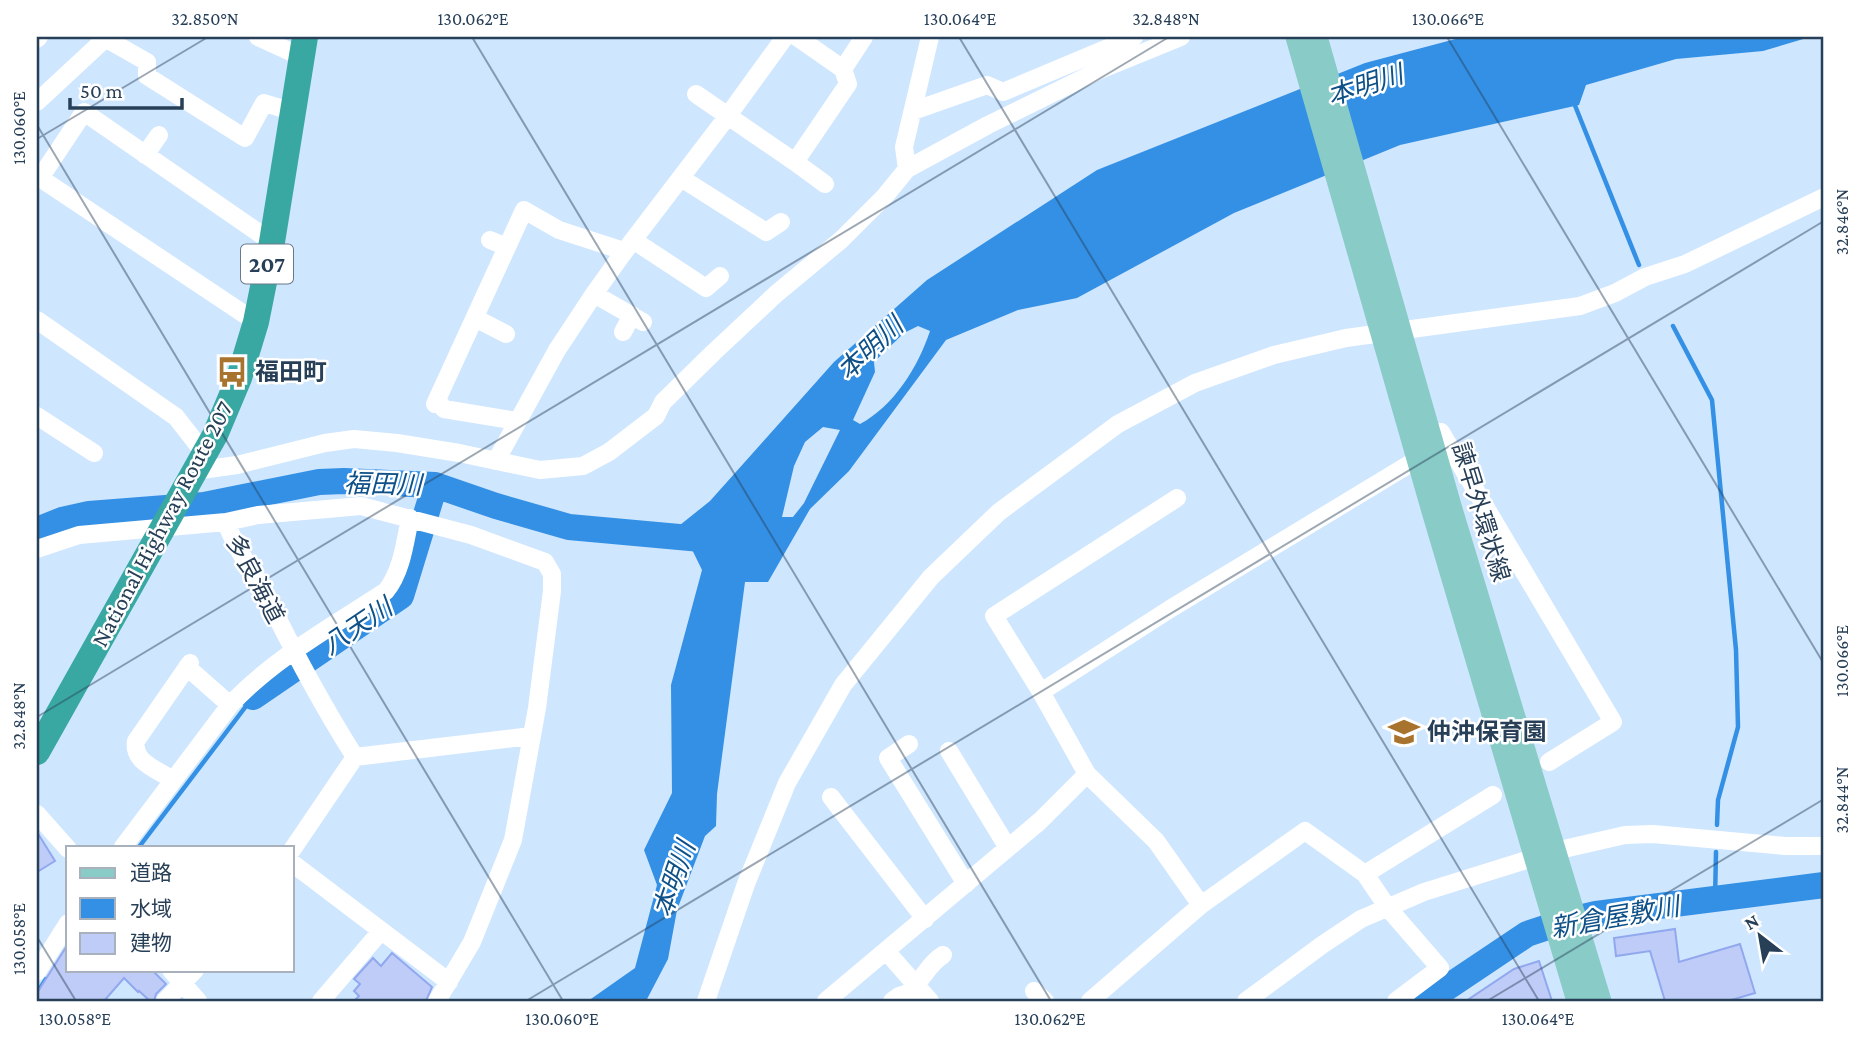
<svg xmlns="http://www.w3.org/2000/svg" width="1861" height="1038" viewBox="0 0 1861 1038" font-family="'Crimson Pro','Noto Sans JP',serif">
<rect width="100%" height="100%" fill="#cfe6ff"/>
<path fill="#3390e5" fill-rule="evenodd" d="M1463 37H1810L1763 51 1676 59 1586 85 1579 105 1400 145 1234 213 1077 298 1018 310 946 340 849 471 810 509 768 582H745L717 794 716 826 705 836 677 910 668 959 646 1001H588L635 968 657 885 644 850 672 793 671 685 702 570 680 525 710 501 834 362 927 280 1097 170 1365 63ZM918 326 930 331C918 367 894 406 860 424L853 420 875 372 874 362 904 333ZM823 427 840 430 804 503 793 517H782L794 466 805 442Z"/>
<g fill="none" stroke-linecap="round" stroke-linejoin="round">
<path stroke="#3390e5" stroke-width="4.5" d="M1574 103 1639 265
M1673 326 1712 400 1736 650 1738 727 1718 800 1717 825
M139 847 253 697
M1715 899 1716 852
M37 993 46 979"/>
<path stroke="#3390e5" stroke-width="26" d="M37 530 62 520 89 514 204 505 319 482 344 481 435 485 496 506 569 527 723 541
M253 697 401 596 435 485
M1427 1001 1527 934 1566 921 1596 914 1824 885"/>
</g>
<path fill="#beccf7" stroke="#91a8ee" stroke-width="2" d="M37 832 55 861 37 872Z
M1675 929 1679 962 1740 944 1755 993 1728 1001H1665L1650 951 1616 956 1614 938Z
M68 944V970H152L166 984 156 994 154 1001H150L139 991 138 992 124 978 104 1001H37V993Z
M392 953 432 987 426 1001H354L359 996 354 991 360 984 354 979 373 958 381 966Z
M1539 961 1552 1001H1466L1514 969Z"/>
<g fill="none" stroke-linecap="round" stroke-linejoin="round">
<path stroke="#fff" stroke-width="18" d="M103 37 147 62V76L245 138 264 103 294 112
M258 37 302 57
M797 37 843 69 864 37
M37 39 39 37
M696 94 795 162 848 84 843 69
M37 102 107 37
M913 111 987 85 1003 92 1134 37
M145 155 159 135
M795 162 825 184
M907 169 904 147 930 37
M681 178 766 232 781 222
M490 240 507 247
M633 240 706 288 720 276
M594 294 643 322
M475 318 506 334
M37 320 176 417 204 453
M256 322 40 178 84 112 272 242
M623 332 632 315
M437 400 444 409 517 421
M435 404 524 210 559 230 624 251
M37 416 94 453
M1441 432 1613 722 1549 762
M496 461 557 350 594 294 621 256 724 121 785 37
M194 471 237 465 325 443 354 439 397 443 459 453 540 470 583 466 609 452 656 416 663 402 714 352 776 294 841 240 885 196 907 169 988 125 1100 70 1181 37
M1177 498 994 616 1041 692 1087 774 1156 841 1201 905
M226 522C237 553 258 578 272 607 297 658 324 708 355 757L292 850
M37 549 79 535 226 522 258 515 361 506 471 535 545 562 552 574V591L537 708 513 840 472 942 437 1001
M187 667 230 705
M1041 692 1170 609 1446 442
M909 744 888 758 966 884
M949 751 1008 848
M355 757 531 736
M173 780C158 770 132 762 136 741L190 663
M831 797 925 919
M37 814 68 849
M123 847 230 705C274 658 333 626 386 591 402 571 405 542 410 518
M292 863 449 982
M1365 874 1493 795
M886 951 930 1001
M171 970 198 1001
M37 972 68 923
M916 984C926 974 930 963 943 955
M1034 991 1045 1001
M165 1001 195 970
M321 1001 381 931
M706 1001 746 884 787 783 843 685 931 577 999 512 1118 424 1195 383 1274 355 1346 338 1580 306 1615 293 1645 277 1685 264 1824 197
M826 1001 1040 821 1087 774
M892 1001 899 996 920 989
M1090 1001 1201 905 1305 831 1365 874 1388 908 1440 968 1396 1001
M1246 1001 1322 945 1361 919 1424 892 1555 851 1625 835 1653 834 1785 846H1824"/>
<path stroke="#88cbc7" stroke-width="23" d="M1297 37 1433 511 1578 1001
M1316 37 1450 506 1600 1001"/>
<path stroke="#39a8a2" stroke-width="26" d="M37 752 215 435 239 378 256 322 272 242 305 37"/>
</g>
<path fill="none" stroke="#273f57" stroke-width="2" stroke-opacity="0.45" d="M472 37 1051 1001M959 37 1539 1001M1447 37 1824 664M37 125 563 1001M37 139 208 37M37 717 1169 37M37 937 76 1001M526 1001 1824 221M1487 1001 1824 799"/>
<defs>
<symbol id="bus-bare" viewBox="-9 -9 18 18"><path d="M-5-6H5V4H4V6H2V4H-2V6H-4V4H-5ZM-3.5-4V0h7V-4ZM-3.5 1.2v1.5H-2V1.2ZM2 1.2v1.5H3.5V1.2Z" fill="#a8732d" stroke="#fff" stroke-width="2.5" paint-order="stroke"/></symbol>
<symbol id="school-bare" viewBox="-9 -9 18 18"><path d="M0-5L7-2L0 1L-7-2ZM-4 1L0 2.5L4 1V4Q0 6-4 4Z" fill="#a8732d" stroke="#fff" stroke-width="2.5" paint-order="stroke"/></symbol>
</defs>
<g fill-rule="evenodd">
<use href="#bus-bare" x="210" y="350" width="44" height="44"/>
<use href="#school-bare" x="1382" y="710" width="44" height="44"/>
</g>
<g text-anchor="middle" stroke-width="5" stroke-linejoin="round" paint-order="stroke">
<rect fill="#fff" stroke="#687989" stroke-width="2" x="241" y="244.5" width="52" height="39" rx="5"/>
<g font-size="23" font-weight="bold" fill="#273f57">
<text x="267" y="272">207</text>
</g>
<g font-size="24" font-weight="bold" fill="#273f57" stroke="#fff" text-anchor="start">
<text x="255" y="380">福田町</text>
<text x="1427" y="740">仲沖保育園</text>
</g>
<g font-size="24" fill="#273f57" stroke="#fff">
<text transform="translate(1481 512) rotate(73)" y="8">諫早外環状線</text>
<text transform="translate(162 524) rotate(-62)" y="8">National Highway Route 207</text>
<text transform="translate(255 579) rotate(62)" y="8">多良海道</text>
</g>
<g font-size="26" font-style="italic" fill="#0e5087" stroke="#fff">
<text transform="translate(1365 85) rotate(-18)" y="9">本明川</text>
<text transform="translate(870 348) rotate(-43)" y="9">本明川</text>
<text transform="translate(383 484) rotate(1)" y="9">福田川</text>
<text transform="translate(357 626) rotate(-34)" y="9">八天川</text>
<text transform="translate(674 879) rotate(-71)" y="9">本明川</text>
<text transform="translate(1615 917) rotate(-10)" y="9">新倉屋敷川</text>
</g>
</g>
<rect width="1861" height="1038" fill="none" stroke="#ffffff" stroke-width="77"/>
<rect x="66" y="846" width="228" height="126" fill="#ffffff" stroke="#a9b2bc" stroke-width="2"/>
<rect x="80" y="868" width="35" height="10" fill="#88cbc7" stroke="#a9b2bc" stroke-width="2"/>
<text x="130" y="880" font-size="21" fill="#273f57">道路</text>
<rect x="80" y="898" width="35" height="21" fill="#3390e5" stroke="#a9b2bc" stroke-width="2"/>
<text x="130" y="916" font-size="21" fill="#273f57">水域</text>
<rect x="80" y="933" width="35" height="21" fill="#beccf7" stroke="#a9b2bc" stroke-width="2"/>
<text x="130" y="950" font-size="21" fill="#273f57">建物</text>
<g transform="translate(1760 936) rotate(329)" stroke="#ffffff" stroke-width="5" paint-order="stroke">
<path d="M0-5L12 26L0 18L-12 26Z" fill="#273f57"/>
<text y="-10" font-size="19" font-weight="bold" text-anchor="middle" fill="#273f57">N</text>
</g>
<path d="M70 98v10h112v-10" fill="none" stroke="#273f57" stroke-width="3.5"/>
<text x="80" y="98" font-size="21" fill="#273f57" stroke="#ffffff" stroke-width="5" paint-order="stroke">50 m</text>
<rect x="38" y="38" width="1784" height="962" fill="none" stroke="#273f57" stroke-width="2.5"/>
<g font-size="18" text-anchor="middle" fill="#273f57">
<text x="205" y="25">32.850°N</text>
<text x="473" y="25">130.062°E</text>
<text x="960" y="25">130.064°E</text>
<text x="1166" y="25">32.848°N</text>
<text x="1448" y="25">130.066°E</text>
<text transform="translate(19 128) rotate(-90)" y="6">130.060°E</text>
<text transform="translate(1842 222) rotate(-90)" y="6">32.846°N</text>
<text transform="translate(1842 661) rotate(-90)" y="6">130.066°E</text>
<text transform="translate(19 716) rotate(-90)" y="6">32.848°N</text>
<text transform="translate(1842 800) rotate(-90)" y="6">32.844°N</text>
<text transform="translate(19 939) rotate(-90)" y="6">130.058°E</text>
<text x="75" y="1025">130.058°E</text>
<text x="562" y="1025">130.060°E</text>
<text x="1050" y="1025">130.062°E</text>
<text x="1538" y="1025">130.064°E</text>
</g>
</svg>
